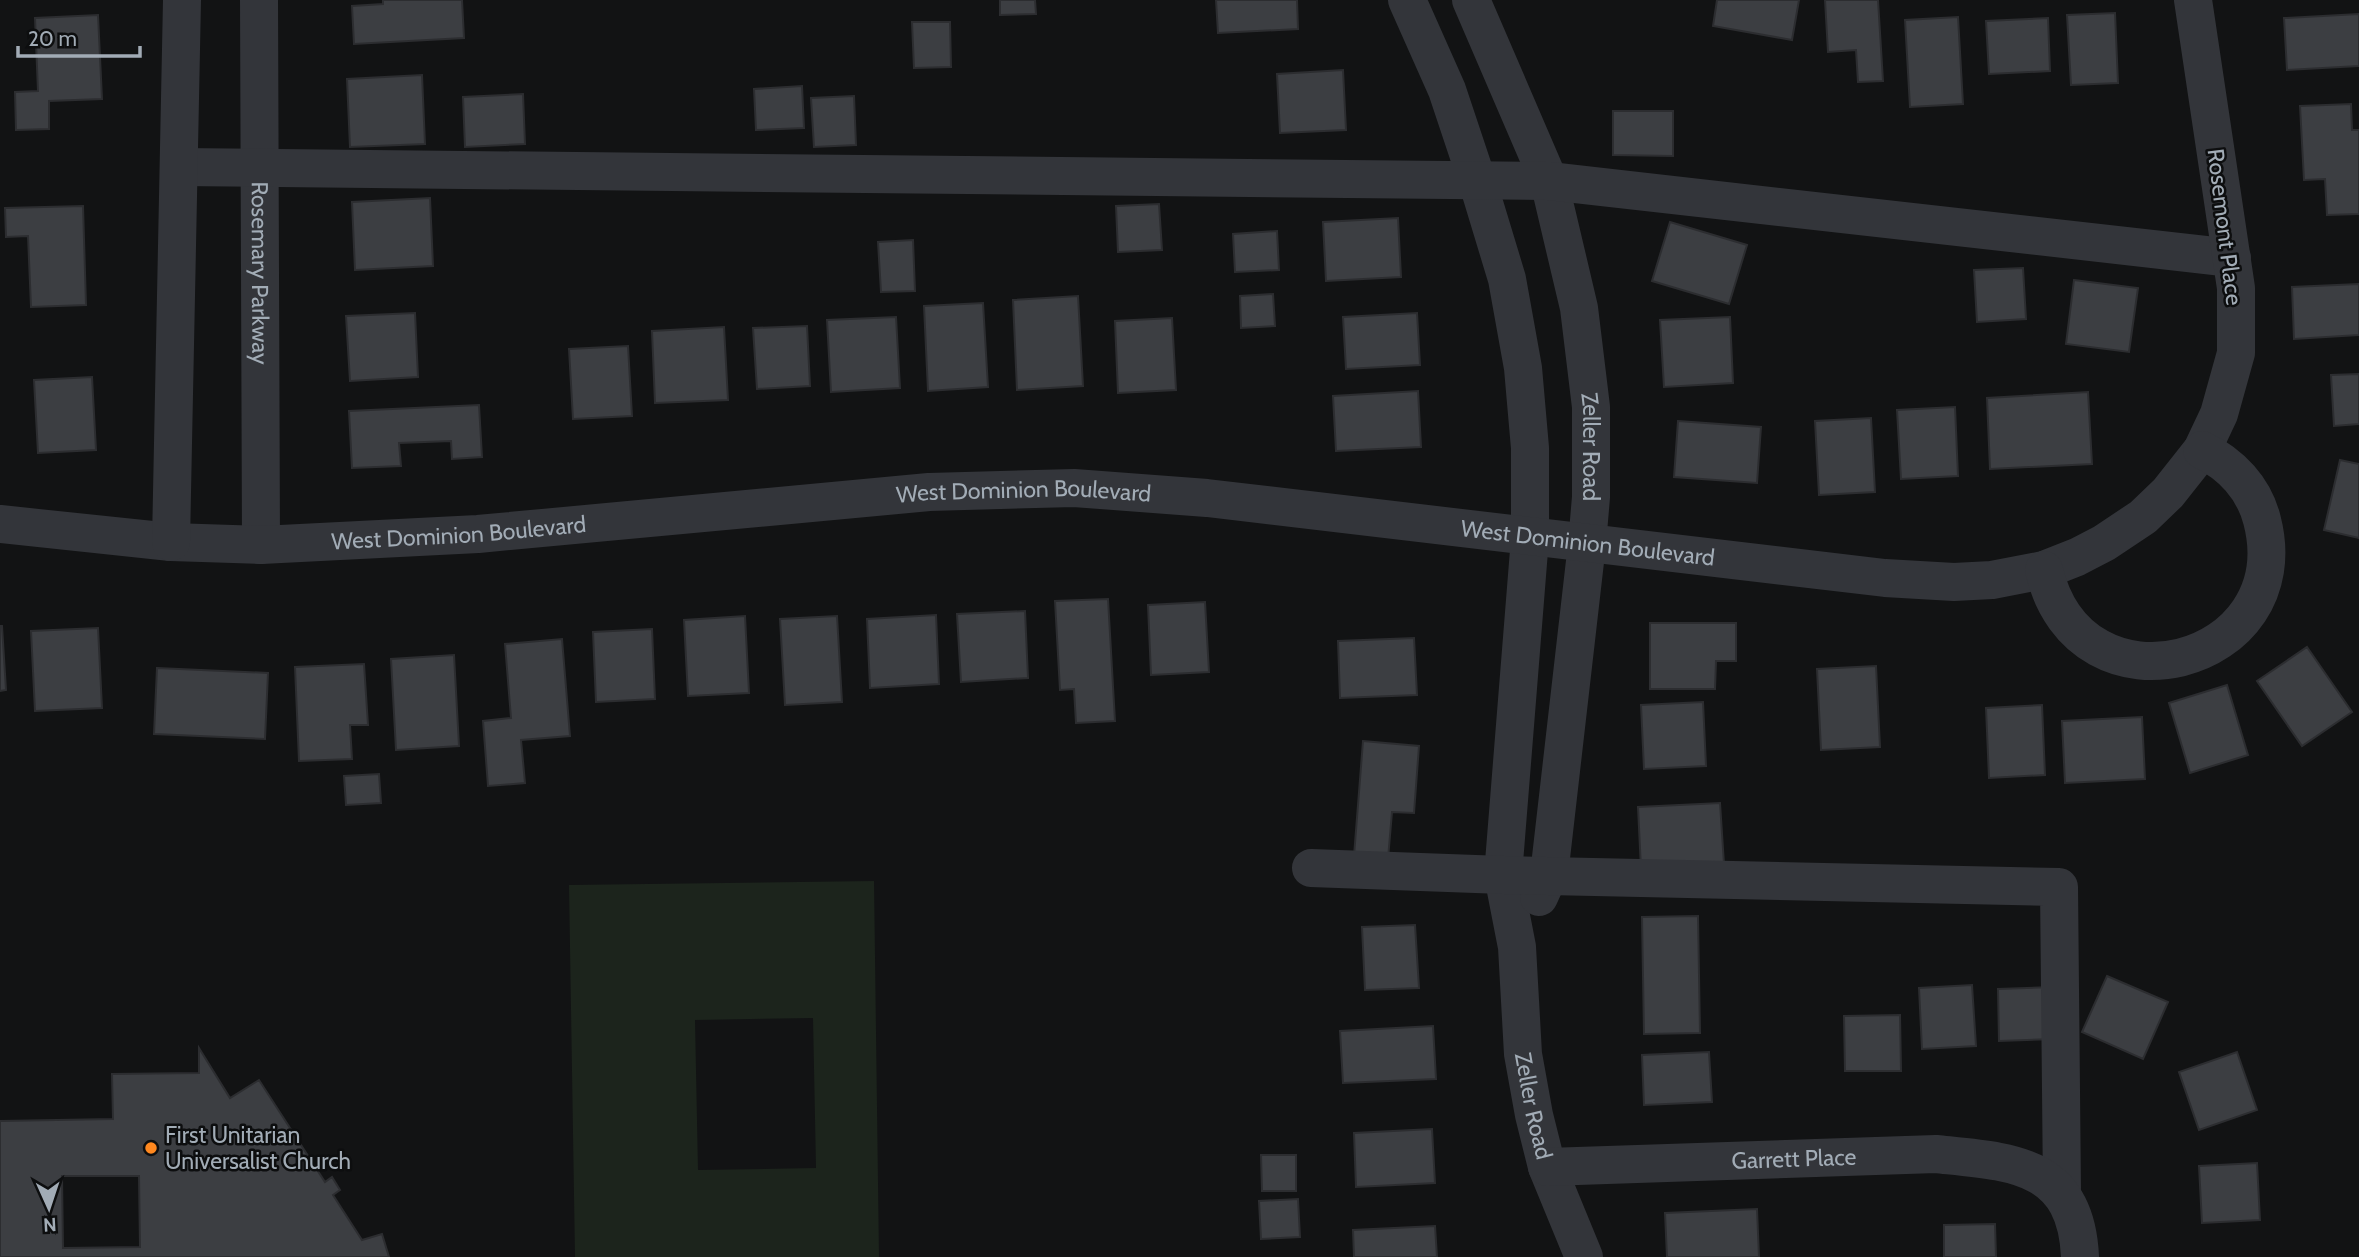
<svg xmlns="http://www.w3.org/2000/svg" width="2359" height="1257" viewBox="0 0 2359 1257" font-family="Cabin,sans-serif">
<rect width="100%" height="100%" fill="#121314"/>
<path fill="#1c241c" fill-rule="evenodd" d="M874 881 879 1257H575L569 885ZM813 1018 816 1168 698 1170 695 1020Z"/>
<path fill="#3c3e42" stroke="#2c2d30" stroke-width="2" fill-rule="evenodd" d="M383 0H462L464 38 354 44 352 6 383 4Z
M1000 0H1035L1036 14 1000 15Z
M1216 0H1297L1298 29 1218 33Z
M1717 0H1799L1792 40 1713 26Z
M1825 0H1878L1883 81 1858 82 1856 50 1828 52Z
M2115 13 2118 83 2071 85 2067 15Z
M2359 14V66L2287 70 2284 18Z
M98 15 102 99 49 101V129L16 130 15 92 38 91 35 18Z
M1958 17 1963 104 1910 107 1905 20Z
M2048 18 2050 71 1989 74 1986 21Z
M912 22H950L951 67 914 68Z
M1343 70 1346 130 1280 133 1277 74Z
M422 75 425 144 350 147 347 79Z
M802 86 804 128 756 130 754 89Z
M523 94 525 144 465 147 463 97Z
M854 96 856 145 814 147 811 98Z
M2351 104 2352 130H2359V214L2327 215 2325 179 2304 180 2300 106Z
M1613 111H1673V156L1613 155Z
M430 198 433 266 355 270 352 202Z
M1159 204 1162 250 1118 252 1116 206Z
M83 206 86 305 31 307 28 236 6 237 5 208Z
M1398 218 1401 277 1326 281 1323 222Z
M1670 222 1747 245 1729 304 1652 281Z
M1277 231 1279 270 1235 272 1233 234Z
M913 240 915 291 881 292 878 242Z
M2023 268 2026 319 1977 322 1974 270Z
M2074 280 2138 288 2129 352 2066 344Z
M2359 284V335L2294 339 2292 287Z
M1273 294 1275 326 1241 328 1240 296Z
M1078 296 1083 386 1017 390 1013 300Z
M983 303 988 387 928 391 924 306Z
M415 313 418 377 350 381 346 316Z
M1417 313 1420 365 1346 369 1343 317Z
M896 317 900 388 831 392 827 320Z
M1730 317 1733 383 1664 387 1660 320Z
M1172 318 1176 390 1118 393 1115 321Z
M807 326 810 386 757 389 753 328Z
M724 327 728 400 655 403 652 331Z
M628 346 632 416 573 419 569 349Z
M2359 374V424L2334 426 2331 375Z
M92 377 96 450 38 453 34 380Z
M1418 391 1421 447 1336 451 1333 396Z
M2088 392 2092 464 1990 469 1987 398Z
M479 405 482 457 452 459 451 441 399 443 401 466 352 468 349 411Z
M1955 407 1958 476 1901 479 1897 410Z
M1871 418 1875 492 1819 495 1815 421Z
M1678 421 1761 427 1757 483 1674 477Z
M2340 460 2359 464V538L2324 530Z
M1108 599 1115 721 1076 723 1074 689 1060 690 1055 601Z
M1205 602 1209 672 1151 675 1148 605Z
M1025 611 1028 678 961 682 957 614Z
M936 615 939 684 870 688 867 619Z
M745 616 749 693 688 696 684 620Z
M837 616 842 702 785 705 780 619Z
M1650 623H1736V661H1716L1715 689H1650Z
M0 626H2L6 690 0 691Z
M98 628 102 708 35 711 31 631Z
M652 629 655 699 596 702 593 632Z
M1414 638 1417 695 1340 698 1338 641Z
M562 639 570 736 521 740 525 783 488 786 483 721 511 718 505 644Z
M2307 647 2352 712 2302 746 2257 681Z
M454 655 459 746 396 750 391 659Z
M364 664 368 725H350L352 759 299 761 295 667Z
M1876 666 1880 747 1821 750 1817 669Z
M157 668 268 673 265 739 154 734Z
M2227 685 2248 755 2190 773 2169 703Z
M1703 702 1706 766 1644 769 1641 705Z
M2042 705 2045 775 1989 778 1986 708Z
M2142 717 2145 779 2065 783 2062 721Z
M1363 741 1419 746 1414 813 1392 812 1388 859 1354 856Z
M379 774 381 803 346 805 344 776Z
M1720 803 1724 864 1641 869 1638 807Z
M1698 916 1700 1033 1644 1034 1642 917Z
M1415 925 1419 988 1365 990 1362 927Z
M2107 976 2168 1002 2143 1059 2082 1032Z
M1972 985 1976 1046 1922 1049 1919 988Z
M2052 987 2054 1039 1999 1041 1998 989Z
M1900 1015 1901 1071H1845L1844 1016Z
M1433 1026 1436 1079 1343 1083 1340 1031Z
M199 1048 230 1098 259 1080 325 1182 332 1177 340 1190 333 1195 362 1240 382 1234 389 1257H0V1121L113 1119 112 1074 199 1073ZM62 1176H139L140 1247 63 1248Z
M1709 1052 1712 1102 1644 1105 1642 1055Z
M2237 1052 2257 1110 2199 1130 2179 1072Z
M1432 1129 1435 1183 1356 1187 1354 1133Z
M1261 1155H1296V1191H1262Z
M2257 1163 2260 1220 2202 1223 2199 1166Z
M1298 1199 1300 1237 1261 1239 1259 1201Z
M1757 1209 1759 1257H1667L1665 1213Z
M1995 1224 1996 1257H1944V1225Z
M1435 1226 1437 1257H1354L1353 1230Z"/>
<g fill="none" stroke-linecap="round" stroke-linejoin="round">
<g stroke="#33353a" stroke-width="38">
<path id="s1" d="M259 0 261 545"/>
<path id="s2" d="M1407 0 1447 90 1477 180 1507 279 1523 368 1530 448V538L1503 875 1517 947 1523 1054 1534 1115 1547 1167 1584 1257"/>
<path id="s3" d="M1471 0 1549 181 1579 308 1591 407V497L1587 544 1549 875 1539 897"/>
<path d="M179 167 1549 181 2232 258"/>
<path id="s4" d="M0 524 171 542 261 545 478 534 929 492 1074 488 1207 498 1885 578 1954 582 1992 580 2044 570 2077 557 2104 543 2143 517 2168 493 2202 450 2219 414 2236 353V288L2193 0"/>
<path d="M171 542 182 0"/>
<path d="M2044 570C2080 724 2300 666 2262 520 2254 488 2231 464 2202 450"/>
<path d="M1311 868 1503 875 2059 887 2062 1192"/>
<path id="s5" d="M1547 1167 1936 1154C2012 1162 2076 1163 2080 1257"/>
</g>
</g>
<circle fill="#ff881f" stroke="#0d0e0f" stroke-width="2.5" cx="151" cy="1148" r="7"/>
<g text-anchor="middle" stroke-width="5" stroke-linejoin="round" paint-order="stroke">
<g font-size="23" fill="#a2acb6" stroke="#0d0e0f">
<text transform="translate(2225 227) rotate(83)" y="8">Rosemont Place</text>
<text dy="8" stroke="none"><textPath href="#s1" startOffset="273">Rosemary Parkway</textPath></text>
<text dy="8" stroke="none"><textPath href="#s3" startOffset="467">Zeller Road</textPath></text>
<text dy="8" stroke="none"><textPath href="#s4" startOffset="1027">West Dominion Boulevard</textPath></text>
<text dy="8" stroke="none"><textPath href="#s4" startOffset="460">West Dominion Boulevard</textPath></text>
<text dy="8" stroke="none"><textPath href="#s4" startOffset="1594">West Dominion Boulevard</textPath></text>
<text dy="8" stroke="none"><textPath href="#s2" startOffset="1129">Zeller Road</textPath></text>
<text dy="8" stroke="none"><textPath href="#s5" startOffset="247">Garrett Place</textPath></text>
</g>
<g font-size="23" fill="#a2acb6" stroke="#0d0e0f" text-anchor="start">
<text x="165" y="1143">First Unitarian<tspan x="165" dy="26">Universalist Church</tspan></text>
</g>
</g>
<g transform="translate(49 1208) rotate(177)" stroke="#0d0e0f" stroke-width="5" paint-order="stroke">
<path d="M0-5L12 26L0 18L-12 26Z" fill="#a2acb6"/>
<text y="-10" font-size="19" font-weight="bold" text-anchor="middle" fill="#a2acb6">N</text>
</g>
<path d="M18 46v10h122v-10" fill="none" stroke="#a2acb6" stroke-width="3.5"/>
<text x="28" y="46" font-size="21" fill="#a2acb6" stroke="#0d0e0f" stroke-width="5" paint-order="stroke">20 m</text>
</svg>
